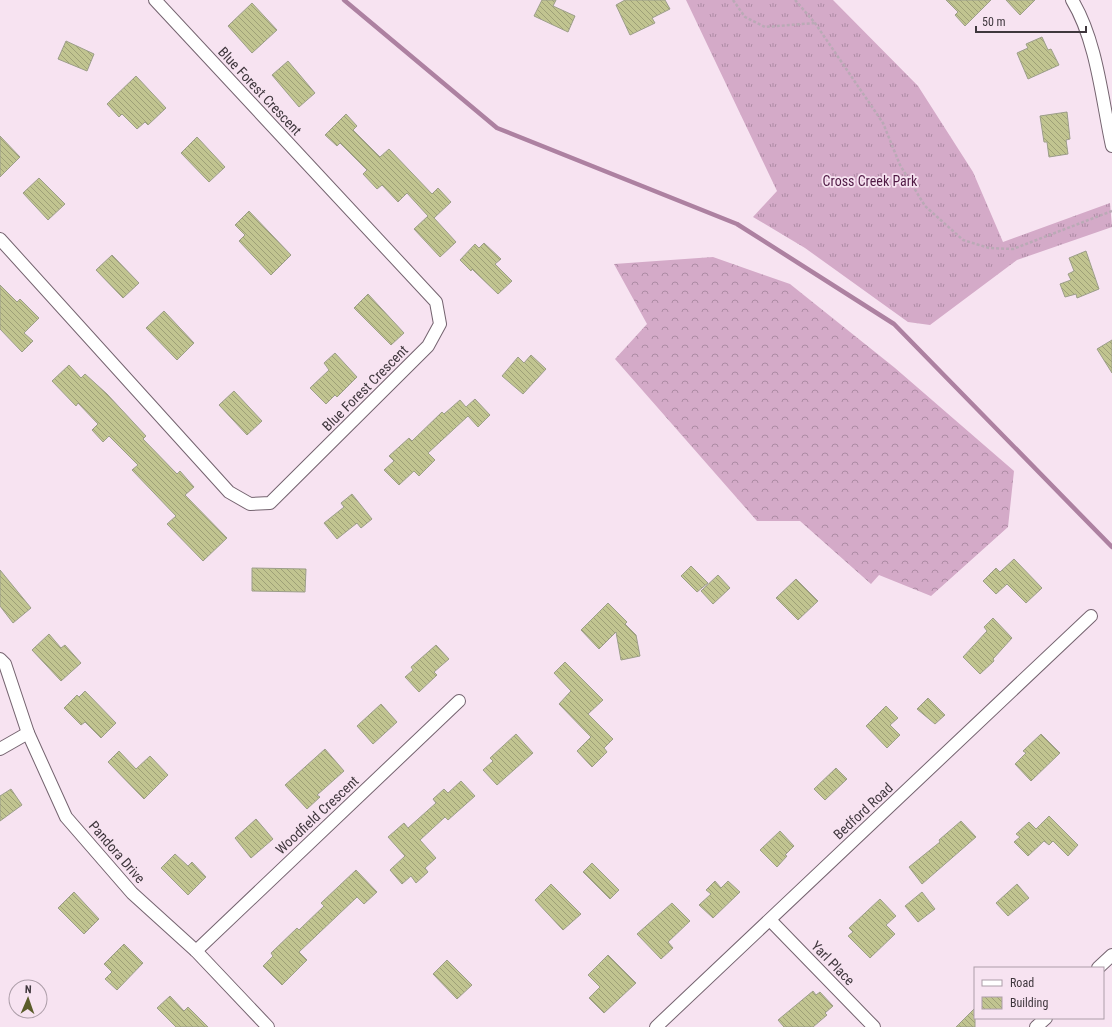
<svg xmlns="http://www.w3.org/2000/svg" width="1112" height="1027" viewBox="0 0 1112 1027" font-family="'Roboto Condensed',sans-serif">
	<defs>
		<pattern id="grass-tufts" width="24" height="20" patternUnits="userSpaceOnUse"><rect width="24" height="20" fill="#d4aac8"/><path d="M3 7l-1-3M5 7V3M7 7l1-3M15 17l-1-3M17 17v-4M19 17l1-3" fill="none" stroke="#ad8ba4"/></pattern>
		<pattern id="forest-crowns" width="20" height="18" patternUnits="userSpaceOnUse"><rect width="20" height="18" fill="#d4aac8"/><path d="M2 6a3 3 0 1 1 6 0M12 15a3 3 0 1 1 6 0" fill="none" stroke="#ad8ba4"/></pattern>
		<pattern id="building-back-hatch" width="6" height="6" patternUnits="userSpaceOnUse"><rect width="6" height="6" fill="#c1c490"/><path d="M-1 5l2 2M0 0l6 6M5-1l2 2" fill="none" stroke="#9ea077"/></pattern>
	</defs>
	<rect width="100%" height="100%" fill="#f7e3f1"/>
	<polygon fill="url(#grass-tufts)" points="686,0 833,0 918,86 973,172 1003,242 1110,203 1112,227 1017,260 930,325 908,322 805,248 753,217 777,191"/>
	<polygon fill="url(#forest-crowns)" points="713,257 790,284 895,368 1014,471 1008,527 931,596 879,575 871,584 800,521 757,521 615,359 647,324 614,264"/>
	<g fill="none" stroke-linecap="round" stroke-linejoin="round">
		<polyline stroke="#ad81a1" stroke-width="4.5" points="344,0 497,128 737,224 894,324 1112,547"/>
	</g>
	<g fill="url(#building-back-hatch)" stroke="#9c9e89">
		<polygon points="542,0 556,0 553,6 575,16 568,32 534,16"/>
		<polygon points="625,0 665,0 670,9 652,18 655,23 630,35 616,5"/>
		<polygon points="946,0 991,0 965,26 955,15 958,12"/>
		<polygon points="1006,0 1035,0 1020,15"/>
		<polygon points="252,3 277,30 252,53 228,26"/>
		<polygon points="1042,37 1048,50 1051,49 1059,65 1028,79 1017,53 1028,48 1026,44"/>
		<polygon points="66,41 94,54 87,71 58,59"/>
		<polygon points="288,61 315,93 299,107 272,75"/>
		<polygon points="136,76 166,108 148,125 145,122 137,129 122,114 119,117 107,104"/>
		<polygon points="1067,112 1070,139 1066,140 1068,154 1049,157 1047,142 1044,142 1040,116"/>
		<polygon points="346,114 357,126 353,130 380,157 389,149 432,194 438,188 451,202 434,218 456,242 440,257 414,229 428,216 407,193 398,202 382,185 377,189 363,174 367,170 340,143 337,146 325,135"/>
		<polygon points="0,136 20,157 0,177"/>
		<polygon points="197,137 225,167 209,182 181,153"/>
		<polygon points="39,178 65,204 48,220 23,193"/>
		<polygon points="249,211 291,255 271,275 239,241 245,235 235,225"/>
		<polygon points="484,243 501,259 495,264 512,281 498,294 472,269 471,271 460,260 475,244 479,248"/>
		<polygon points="1086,251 1099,289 1077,298 1076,294 1065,297 1060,284 1071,280 1068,274 1074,271 1069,258"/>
		<polygon points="112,255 139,283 123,298 96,270"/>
		<polygon points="0,285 17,302 20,299 39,318 24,333 33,341 22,352 0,329"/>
		<polygon points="368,294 404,333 391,345 354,308"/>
		<polygon points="164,311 194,343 177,360 146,328"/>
		<polygon points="1112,340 1112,373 1097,349"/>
		<polygon points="335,353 357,377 337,397 335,395 326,404 310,388 329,370 324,363"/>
		<polygon points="531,355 546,369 523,394 502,376 518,357 524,363"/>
		<polygon points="69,365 81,378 85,374 107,394 146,436 143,439 177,474 180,471 194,487 185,495 227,538 203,561 167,524 176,516 132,470 138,465 109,436 103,442 92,430 98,424 78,403 76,406 52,381"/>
		<polygon points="234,391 262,421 247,435 219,405"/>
		<polygon points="475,399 490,415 478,427 468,416 428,453 435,460 419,476 414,471 399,485 384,470 394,461 389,456 409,438 412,441 442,412 444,414 460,400 466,407"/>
		<polygon points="352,494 372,519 361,528 357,523 337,539 324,523 344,507 341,503"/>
		<polygon points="1014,559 1042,588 1026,603 1007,584 996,594 983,581 996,568 1000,572"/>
		<polygon points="691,566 708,583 697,592 681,576"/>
		<polygon points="252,568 306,569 305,592 252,591"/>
		<polygon points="0,570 31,608 13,623 0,606"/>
		<polygon points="718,575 730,588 713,604 701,591"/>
		<polygon points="796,579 818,601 798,620 776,598"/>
		<polygon points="608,603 627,622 625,624 636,635 640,656 621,660 616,632 599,649 581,630"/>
		<polygon points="993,618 1012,638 993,659 994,661 980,674 963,657 987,631 984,627"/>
		<polygon points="49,634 61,648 65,645 81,663 61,681 32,650"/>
		<polygon points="436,645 449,659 434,672 437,675 419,692 405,677 413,670 411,667"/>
		<polygon points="565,662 603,700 588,714 613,739 604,748 607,752 592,767 577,751 591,737 559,704 571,691 554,673"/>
		<polygon points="85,691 116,723 101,738 85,722 81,725 64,708 77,695 79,697"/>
		<polygon points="928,698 945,715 935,724 917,709"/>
		<polygon points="381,704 397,722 373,744 357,726"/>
		<polygon points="886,706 898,718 890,725 900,735 887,748 866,726"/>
		<polygon points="516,734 533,753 497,785 483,770 493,761 490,758"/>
		<polygon points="1041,734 1060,753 1031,781 1015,764 1026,753 1023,751"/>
		<polygon points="325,749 344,771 317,795 320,797 307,809 285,785"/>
		<polygon points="119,751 136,769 150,756 168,775 144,799 108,762"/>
		<polygon points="836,768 847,779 825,800 814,789"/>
		<polygon points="461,781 475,796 448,820 445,817 420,840 436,858 425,868 428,872 416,883 411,876 402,884 390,870 405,856 388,837 404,823 408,828 436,803 433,799 444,789 448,793"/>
		<polygon points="11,789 22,805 0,821 0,796"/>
		<polygon points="1049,816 1078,845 1068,856 1053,841 1049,845 1044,841 1028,856 1014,842 1020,837 1016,834 1029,822 1036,829"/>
		<polygon points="256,819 273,839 251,858 235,838"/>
		<polygon points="961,821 976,837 922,884 909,867 940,842 939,840"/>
		<polygon points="780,831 794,846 785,855 787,856 777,867 760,850"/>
		<polygon points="175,854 188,866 192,862 206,877 188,895 161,868"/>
		<polygon points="592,863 619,890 610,899 583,872"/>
		<polygon points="356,870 377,892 364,904 357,897 299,952 307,960 282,985 263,966 273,956 271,953 297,928 299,930 324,906 321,903"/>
		<polygon points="715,881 721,888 728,881 740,892 713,918 699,905 711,894 706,890"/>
		<polygon points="551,884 581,914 563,930 535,900"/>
		<polygon points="1017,884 1029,898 1008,916 996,903"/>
		<polygon points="74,892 99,919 84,934 58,908"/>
		<polygon points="922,892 935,909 918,922 905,906"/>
		<polygon points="880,899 896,916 886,925 895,934 870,958 848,936 853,932 849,928"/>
		<polygon points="672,903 690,921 668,942 673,948 661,959 637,934"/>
		<polygon points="124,944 143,963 117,990 105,979 112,972 104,964"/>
		<polygon points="608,955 636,983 604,1013 589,998 600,987 588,975"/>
		<polygon points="447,960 472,985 457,999 433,974"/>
		<polygon points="813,991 816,995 820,992 833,1006 825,1013 827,1015 813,1027 784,1027 778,1020"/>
		<polygon points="170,996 184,1011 188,1007 208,1027 176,1027 157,1008"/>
		<polygon points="975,1008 975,1027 956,1027"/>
	</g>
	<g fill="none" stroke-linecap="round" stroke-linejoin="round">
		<g stroke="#74636f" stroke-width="14">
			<g id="street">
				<path d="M1072,0C1097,41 1102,100 1112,146"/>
				<polyline points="0,239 229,492 250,504 270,503 428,346 440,324 436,302 155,0"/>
				<polyline points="0,659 5,664 28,733 66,817 132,893 196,951 268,1027"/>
				<polyline points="0,749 28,733"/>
				<polyline points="770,920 874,1027"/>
				<polyline points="196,951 459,701"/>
				<polyline points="1098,968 1112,955"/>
				<polyline points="656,1027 1091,616"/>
				<polyline points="1036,1027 1046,1018"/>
			</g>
		</g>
		<g stroke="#baaab6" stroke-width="2.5" stroke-dasharray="3 2" stroke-linecap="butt">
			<polyline points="733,0 745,17 765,27 815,23"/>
			<polyline points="795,0 815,23 883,123 900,165 925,206 963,240 989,248 1013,249 1112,211"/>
		</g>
		<use href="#street" stroke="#fff" stroke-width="12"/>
	</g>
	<g text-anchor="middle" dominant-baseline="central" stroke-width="3.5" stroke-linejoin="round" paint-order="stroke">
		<g font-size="14" fill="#3f373d" stroke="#f7e3f1">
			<text transform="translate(260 91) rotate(47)">Blue Forest Crescent</text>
			<text transform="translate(365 388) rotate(-45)">Blue Forest Crescent</text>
			<text transform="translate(863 811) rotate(-43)">Bedford Road</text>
			<text transform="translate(317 815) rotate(-43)">Woodfield Crescent</text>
			<text transform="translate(117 852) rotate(49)">Pandora Drive</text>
			<text transform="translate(833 963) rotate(46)">Yarl Place</text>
		</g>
		<g font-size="14" fill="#4f1944" stroke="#f7e3f1">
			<text x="870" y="181">Cross Creek Park</text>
		</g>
	</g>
	<rect x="974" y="967" width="130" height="52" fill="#f7e3f1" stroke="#ad9ea9"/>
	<rect x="982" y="980" width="20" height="6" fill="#ffffff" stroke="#ad9ea9"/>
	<text x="1010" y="987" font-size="12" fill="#3f373d">Road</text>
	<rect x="982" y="997" width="20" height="12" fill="url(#building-back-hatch)" stroke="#ad9ea9"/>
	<text x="1010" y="1007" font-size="12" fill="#3f373d">Building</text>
	<g transform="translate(28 999) rotate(2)"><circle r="19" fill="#f7e3f1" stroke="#ad9ea9"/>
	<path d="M0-3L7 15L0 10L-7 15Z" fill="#5a5c2a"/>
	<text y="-6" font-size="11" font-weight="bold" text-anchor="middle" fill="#3f373d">N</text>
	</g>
	<path d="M976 26v6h110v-6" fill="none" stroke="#3f373d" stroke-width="2"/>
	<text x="982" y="26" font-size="12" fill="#3f373d" stroke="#f7e3f1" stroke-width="3" paint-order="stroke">50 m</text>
</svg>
